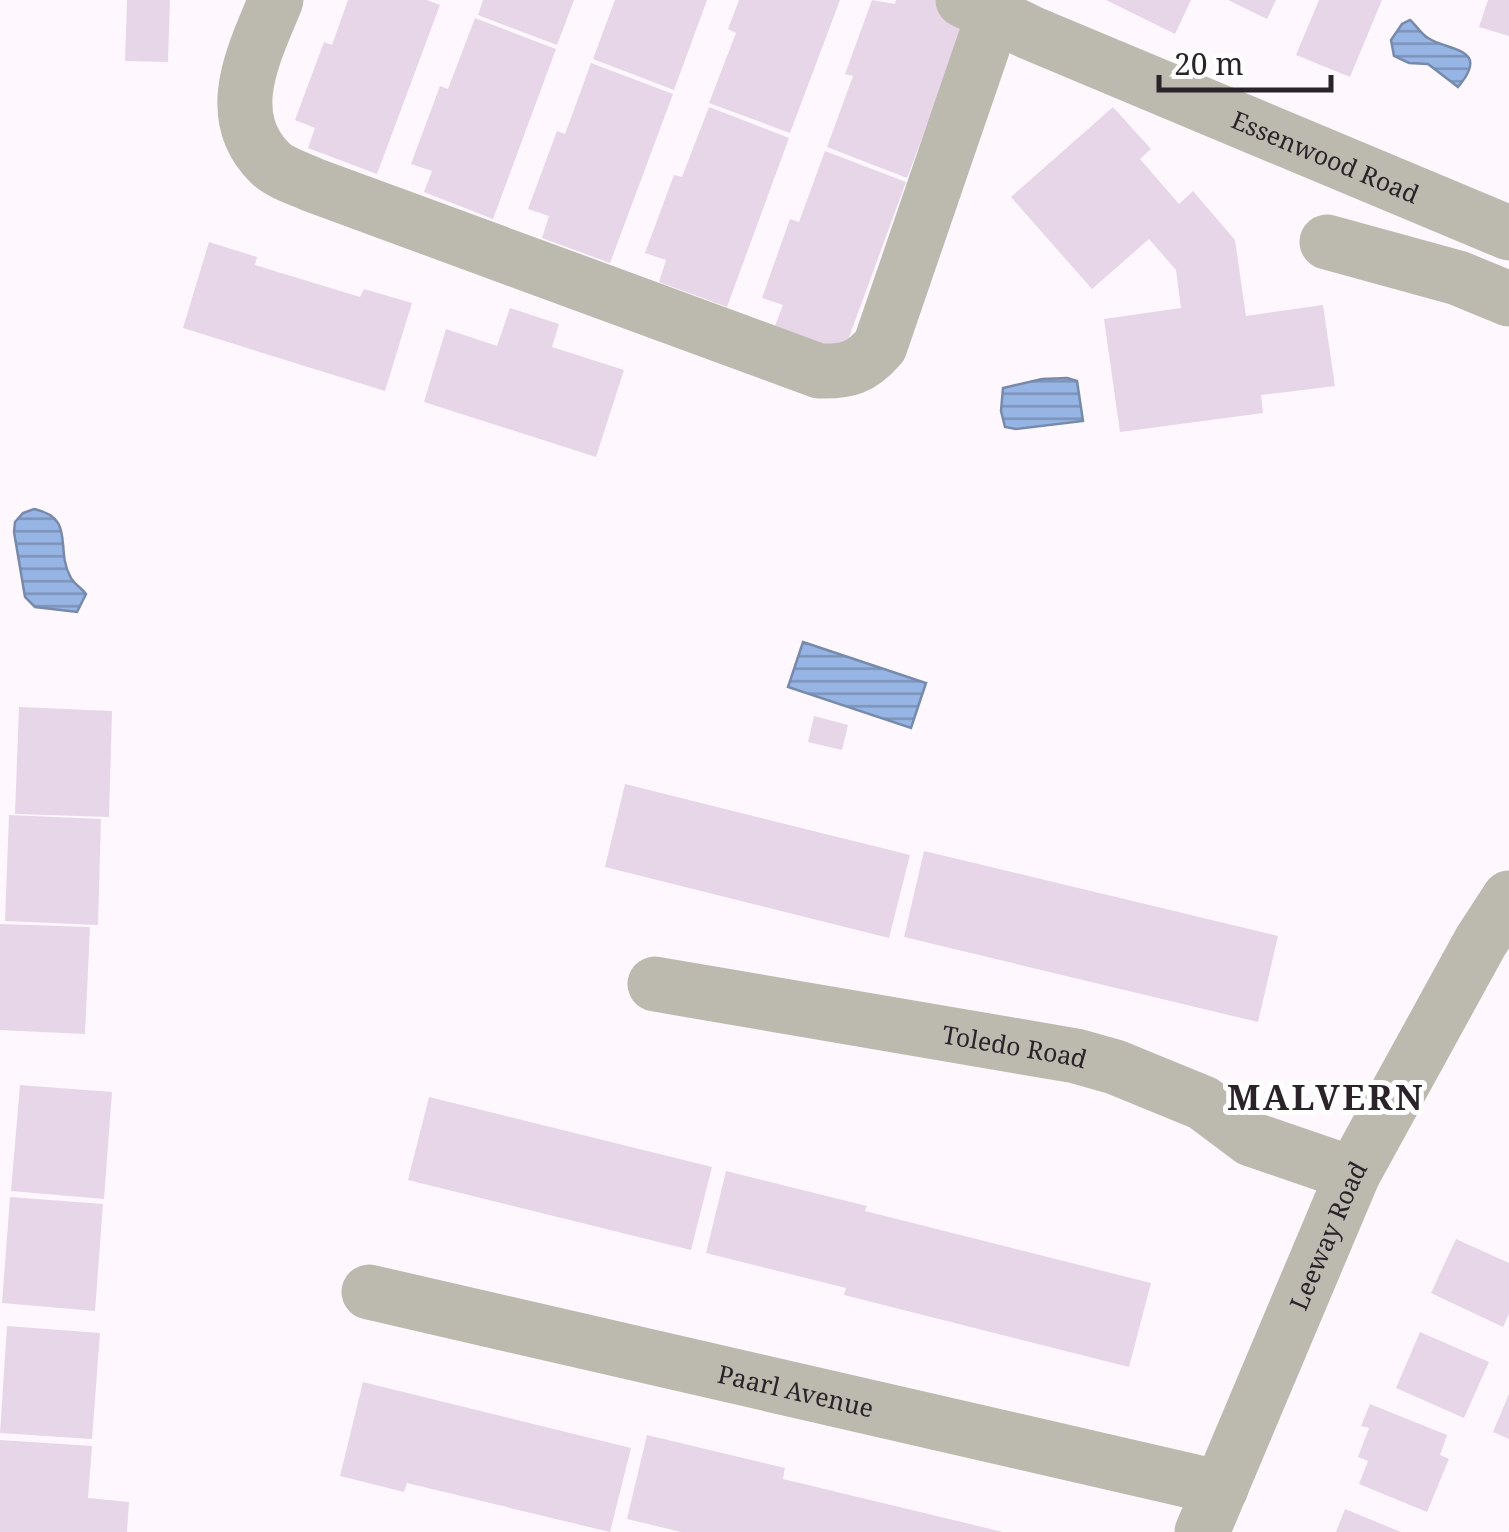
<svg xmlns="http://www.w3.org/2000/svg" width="1509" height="1532" viewBox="0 0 1509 1532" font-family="'Noto Serif',serif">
	<defs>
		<pattern id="water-rules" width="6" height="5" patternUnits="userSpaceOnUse" patternTransform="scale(2.5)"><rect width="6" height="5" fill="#97b5e4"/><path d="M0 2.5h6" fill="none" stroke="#7b93b9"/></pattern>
	</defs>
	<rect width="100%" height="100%" fill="#fef7fe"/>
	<g fill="url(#water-rules)" stroke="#768aac" stroke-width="2.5">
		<path d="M1410,20C1416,25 1421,34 1428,38C1447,51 1492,47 1458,87L1428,64L1409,63L1394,56L1391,40L1402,24Z"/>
		<polygon points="1067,378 1077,381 1083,421 1016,429 1005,427 1001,411 1003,388 1042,379"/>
		<path d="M34,509C76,518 55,548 70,576C74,585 81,587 86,594L77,612L35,607L25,597L14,532L15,522L23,513Z"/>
		<polygon points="803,642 926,683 911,728 788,687"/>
	</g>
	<g fill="#e7d6e7">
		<polygon points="127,0 170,0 168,62 125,61"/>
		<polygon points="348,0 427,0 440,5 377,174 308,148 315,128 295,120 324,42 332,45"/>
		<polygon points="483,0 574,0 557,45 478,15"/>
		<polygon points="615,0 707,0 674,90 593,59"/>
		<polygon points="739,0 840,0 790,133 709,103 736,33 728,29"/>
		<polygon points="872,0 895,4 896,0 944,0 970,10 907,178 827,147 853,76 845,74"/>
		<polygon points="1106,0 1191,0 1175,34"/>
		<polygon points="1228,0 1276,0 1267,19"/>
		<polygon points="1319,0 1382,0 1350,77 1296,55"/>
		<polygon points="1488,0 1509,0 1509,36 1479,27"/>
		<polygon points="475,18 556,49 493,219 424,192 432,171 411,164 440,86 448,89"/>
		<polygon points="591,63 673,94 610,263 542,238 549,216 528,209 557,131 565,134"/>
		<polygon points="709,107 789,138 727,307 659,282 666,260 645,253 674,175 682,177"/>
		<polygon points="1113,107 1151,149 1140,159 1179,204 1193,191 1235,240 1246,316 1323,305 1335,386 1261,395 1263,413 1120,432 1104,319 1181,308 1176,270 1149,239 1092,289 1011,197"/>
		<polygon points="825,151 906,182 844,351 775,326 783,305 762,298 790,219 799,222"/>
		<polygon points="209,242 257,257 255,265 360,297 364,289 412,303 385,391 183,328"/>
		<polygon points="510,308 559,324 552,347 624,370 596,457 424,402 446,329 497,346"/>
		<polygon points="19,707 112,711 109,817 15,814"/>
		<polygon points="814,716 848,725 842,750 808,742"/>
		<polygon points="625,784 910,855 889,938 605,867"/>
		<polygon points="9,815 101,819 98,925 5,921"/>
		<polygon points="924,851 1278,936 1258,1022 904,937"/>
		<polygon points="0,924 90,927 85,1034 0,1030"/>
		<polygon points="20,1085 112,1092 104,1199 11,1191"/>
		<polygon points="429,1097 712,1167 691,1250 408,1180"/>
		<polygon points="726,1171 867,1206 865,1211 1151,1283 1129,1367 844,1295 846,1288 706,1253"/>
		<polygon points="10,1197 103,1204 95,1311 2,1303"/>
		<polygon points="1456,1239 1509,1263 1509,1314 1503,1327 1431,1293"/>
		<polygon points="7,1326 100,1333 92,1439 0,1433"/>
		<polygon points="1420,1332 1489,1362 1464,1418 1396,1388"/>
		<polygon points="363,1382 631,1448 610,1532 407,1483 404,1492 340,1476"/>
		<polygon points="1509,1394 1509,1439 1493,1432"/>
		<polygon points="1370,1404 1447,1435 1440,1455 1449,1459 1427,1512 1359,1484 1368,1461 1358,1457 1369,1428 1361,1426"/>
		<polygon points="647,1435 785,1468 783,1479 1003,1532 681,1532 627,1519"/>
		<polygon points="0,1440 92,1446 88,1498 129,1502 127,1532 0,1532"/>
		<polygon points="1345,1509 1401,1532 1336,1532"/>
	</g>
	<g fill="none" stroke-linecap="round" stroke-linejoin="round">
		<g stroke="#bcb9af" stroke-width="55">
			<path d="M276,0C255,52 221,114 270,163C280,173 300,179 313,185L819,371C847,372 861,368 880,346L994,14"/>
			<path id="s1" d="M963,0L1031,33L1509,233"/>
			<polyline points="1327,242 1458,278 1509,299"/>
			<path id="s2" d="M655,984L1076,1056L1115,1067L1203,1103L1251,1139L1353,1174"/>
			<path id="s3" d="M369,1292L1221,1488"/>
			<path id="s4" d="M1202,1532L1353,1174L1481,941L1509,898"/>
		</g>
	</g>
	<g text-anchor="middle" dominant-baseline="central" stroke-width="10" stroke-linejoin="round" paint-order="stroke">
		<g font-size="25" fill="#2a242a" stroke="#fff">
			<text stroke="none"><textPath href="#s1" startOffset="395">Essenwood Road</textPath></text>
			<text stroke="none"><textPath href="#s2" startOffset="365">Toledo Road</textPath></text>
			<text stroke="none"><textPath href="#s4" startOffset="322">Leeway Road</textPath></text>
			<text stroke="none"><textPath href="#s3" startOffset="438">Paarl Avenue</textPath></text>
		</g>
		<g font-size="35" font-weight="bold" letter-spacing="2.5" fill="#2a242a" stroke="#fff">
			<text x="1326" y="1096">MALVERN</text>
		</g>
	</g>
	<path d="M1159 75v15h172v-15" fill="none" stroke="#2a242a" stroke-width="5"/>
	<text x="1174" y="75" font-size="30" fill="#2a242a" stroke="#ffffff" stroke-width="8" paint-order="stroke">20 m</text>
</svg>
